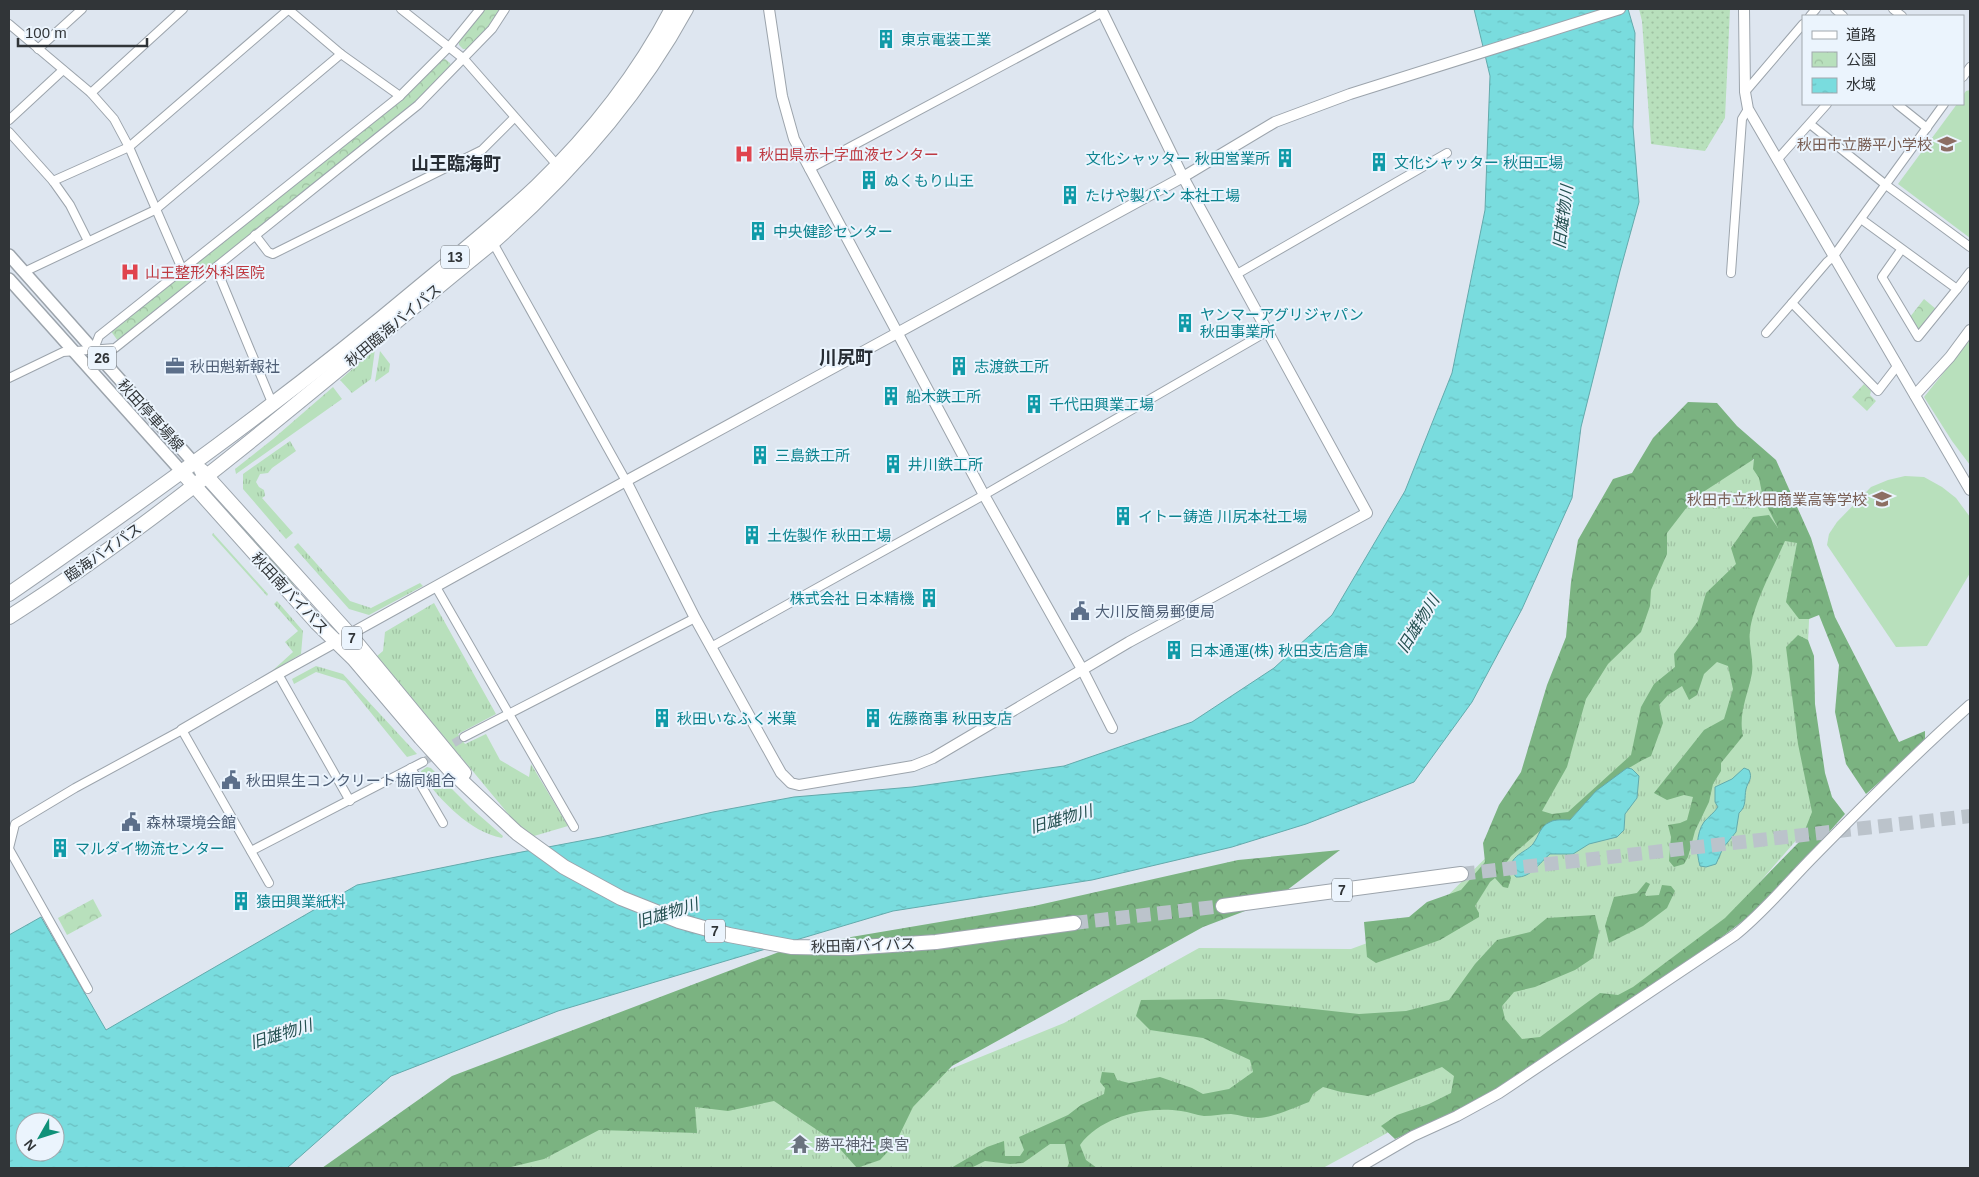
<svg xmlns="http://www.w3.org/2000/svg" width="1979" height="1177" viewBox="0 0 1979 1177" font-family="Helvetica,'Noto Sans JP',sans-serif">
	<defs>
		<pattern id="grass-tufts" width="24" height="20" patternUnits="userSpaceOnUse" patternTransform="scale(1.25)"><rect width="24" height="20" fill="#b8e0bc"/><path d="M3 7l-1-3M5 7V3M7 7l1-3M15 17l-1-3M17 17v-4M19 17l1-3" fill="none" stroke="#9fc1a2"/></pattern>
		<pattern id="forest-crowns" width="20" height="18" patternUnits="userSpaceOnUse" patternTransform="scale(1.25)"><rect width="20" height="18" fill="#7bb381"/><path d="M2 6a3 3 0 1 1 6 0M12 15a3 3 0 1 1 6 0" fill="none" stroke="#65926b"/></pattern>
		<pattern id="park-crowns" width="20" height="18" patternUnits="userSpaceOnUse" patternTransform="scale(1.25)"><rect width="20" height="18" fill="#b8e0bc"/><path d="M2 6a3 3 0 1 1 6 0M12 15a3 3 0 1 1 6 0" fill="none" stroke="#9fc1a2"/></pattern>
		<pattern id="garden-dots" width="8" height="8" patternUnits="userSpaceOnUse" patternTransform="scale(1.25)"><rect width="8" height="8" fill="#b8e0bc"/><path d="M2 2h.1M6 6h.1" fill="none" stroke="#9fc1a2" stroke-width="1.8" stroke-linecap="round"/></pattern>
		<pattern id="water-ripples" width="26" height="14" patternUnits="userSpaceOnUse" patternTransform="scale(1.25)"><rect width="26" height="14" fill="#79dcde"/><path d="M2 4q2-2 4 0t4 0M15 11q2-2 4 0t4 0" fill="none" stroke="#69bdbf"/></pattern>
	</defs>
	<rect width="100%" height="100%" fill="#dee6f0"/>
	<g fill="url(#grass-tufts)">
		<polygon points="375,349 371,379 352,393 340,380"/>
		<polygon points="380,351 390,364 389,372 375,382"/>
		<polygon points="333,387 342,399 236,474 235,469 273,439"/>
		<polygon points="290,441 296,451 272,468 268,473 260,474 256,482 259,487 264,490 265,496 262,498 293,533 286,539 243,489 243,474"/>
		<polygon points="1762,460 1812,554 1805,709 1824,808 1747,897 1732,920 1681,959 1466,1090 1323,1168 436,1168 618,1101 877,1099 1064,1023 1199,948 1351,949 1419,924 1523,821 1667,506 1714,461"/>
		<polygon points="224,504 277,560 294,585 293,587 224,507"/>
		<polygon points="213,533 268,594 267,596 212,535"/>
		<polygon points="298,543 350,601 371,608 420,583 423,586 369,615 349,609 294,547"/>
		<polygon points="277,601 303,631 301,654 271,672 293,652 285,642 298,631 274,604"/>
		<polygon points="434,603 496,714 458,734 465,744 486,734 500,760 529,777 531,764 568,826 534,836 515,822 377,656 383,651 385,632"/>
		<polygon points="316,666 343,674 417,754 407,757 402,751 345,681 316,672 294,684 292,679"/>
		<path d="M427,767L431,768L471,808L503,836L502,838C470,832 440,800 421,774V771Z"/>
	</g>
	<g fill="url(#forest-crowns)" fill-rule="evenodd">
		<path d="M1688,402L1717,403L1737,426L1776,460L1811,538L1835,617L1899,742L1925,731V741L1866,794L1846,764L1835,712L1839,665L1819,615L1809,619H1799L1786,602L1797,543L1785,541C1774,566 1753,605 1750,631C1748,644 1754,659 1752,673C1748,695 1738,713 1743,736L1721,763V771L1713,784L1709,802L1695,831L1688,857L1684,864L1674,867L1669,861L1671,837L1668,825L1680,823L1687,820L1693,797L1684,795L1667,800L1654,793L1704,730L1724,719L1733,689L1728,666L1717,662L1704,674L1697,695L1689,700L1682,686L1668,695L1659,705L1663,723L1651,756C1619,771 1593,793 1570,820L1550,822L1511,856L1506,863L1511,878L1508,888L1503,887L1495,878L1490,882L1475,906L1479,913V917L1440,940L1376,963L1367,957L1364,922L1409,917L1427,902L1461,890L1485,862L1483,843L1499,805L1521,772L1547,685L1566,637L1571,582L1578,540L1613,479L1632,473L1653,438ZM1754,459L1753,469L1759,478L1763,498L1778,528L1769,515L1753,517L1731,548L1736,564L1706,593L1698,621L1674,654L1675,667L1654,684L1641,707L1631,755L1568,812L1552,814L1542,811L1567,767L1586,699L1608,664L1641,632L1650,606L1651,590L1667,554V533L1694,498Z"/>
		<path d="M1798,635L1808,640L1814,656L1815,704L1825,773L1832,797L1845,814L1806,858L1748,917L1697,956L1596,1022L1576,1037L1501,1087L1453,1113L1395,1139L1381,1126L1397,1115L1429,1104L1451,1093L1454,1076L1442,1067L1368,1096L1341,1092L1323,1087L1313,1094L1309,1102C1293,1108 1275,1117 1258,1118C1248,1118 1240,1115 1231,1114C1222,1114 1213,1116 1204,1116C1196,1115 1189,1112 1181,1111C1147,1106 1101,1116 1080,1145L1086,1160L1097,1168H1067L1069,1163L1065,1144H1050L1023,1163L1010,1164L985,1161L971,1168H951L987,1147L1004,1141L1005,1156H1020L1024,1150L1019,1137L1068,1115L1081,1105L1104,1094L1105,1088L1100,1082L1102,1072L1114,1073L1117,1080L1129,1083L1160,1077L1192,1088L1203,1094L1229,1089L1253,1072L1250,1060L1203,1038L1150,1030L1136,1016L1141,1000L1222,999L1359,1014L1406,1011L1449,1000L1475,964L1497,940L1530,932L1547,918L1595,915L1599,931L1593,958L1575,970L1535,987L1514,992L1502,1006L1505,1019L1522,1039L1540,1037L1600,993L1618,995L1633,987L1725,918L1801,840L1812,812L1798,744L1786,647Z"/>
		<polygon points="1340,850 1274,900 1203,927 952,1066 913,1107 895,1144 880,1160 857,1168 832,1140 774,1101 728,1111 695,1107 697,1133 599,1130 544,1159 507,1168 322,1168 452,1076 792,947 1034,906 1238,860"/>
		<polygon points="1646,882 1650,884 1645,894 1646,896 1659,895 1662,885 1671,886 1675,891 1667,908 1643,926 1609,943 1605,926 1614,897 1637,893"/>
	</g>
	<g fill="url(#park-crowns)">
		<polygon points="482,9 503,9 491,27 468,49 463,49 459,45 459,40"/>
		<polygon points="445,59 450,63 451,66 416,103 118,341 110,330 402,100 438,61"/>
		<polygon points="1924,299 1936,309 1918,331 1910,317"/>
		<polygon points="1864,384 1871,391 1870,395 1876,401 1867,411 1852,397"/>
		<polygon points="93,899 102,916 67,935 58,918"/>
	</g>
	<polygon fill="url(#garden-dots)" points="1639,9 1730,9 1725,118 1705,151 1651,144 1642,21"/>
	<g fill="#b8e0bc">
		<polygon points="1970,90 1970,238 1898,184 1957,104 1963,104 1963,95 1966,91"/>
		<polygon points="1970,340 1970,465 1952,441 1924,397"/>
		<polygon points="1905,476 1924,477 1942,487 1956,498 1970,517 1970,573 1927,646 1896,647 1827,545 1829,534 1837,522 1871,487 1888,480"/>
	</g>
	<g fill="url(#water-ripples)" stroke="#63aaac" fill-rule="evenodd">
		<path d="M1474,9H1628L1635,33L1633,127L1639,202L1620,271L1581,427L1572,498L1522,609L1472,702L1414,782L1306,824L1232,847L1092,880L893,911L558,1011L391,1076L287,1168H9V935L41,917L106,1030L357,885L490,858L601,837L713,812L794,797L912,787L1064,766L1192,722L1274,668L1332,615L1405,491L1452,373L1485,210L1490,76ZM25,1122H55V1152H25Z"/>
		<path d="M1627,768L1632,769L1639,776L1637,798L1625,814L1624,830L1617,837L1589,844L1573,854H1550C1539,863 1531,878 1516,877C1501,858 1526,853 1533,844C1539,836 1540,826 1550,822C1555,819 1564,820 1570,820L1596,791Z"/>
		<path d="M1744,768L1749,770C1753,779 1748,781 1746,789C1744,798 1747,806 1739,813L1736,832L1723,848L1716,864L1706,867L1700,866C1696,853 1696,833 1704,822C1708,817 1714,813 1718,807L1715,802V787L1732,779Z"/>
	</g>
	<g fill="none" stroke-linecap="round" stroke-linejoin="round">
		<polyline stroke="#bbc3cb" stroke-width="8" stroke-dasharray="8 4" stroke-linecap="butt" points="423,762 464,737"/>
		<g stroke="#bbc3cb" stroke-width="14" stroke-dasharray="14 7" stroke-linecap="butt">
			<polyline points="1461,874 1970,816"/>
			<polyline points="1074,923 1223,906"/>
		</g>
		<g stroke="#9ca4ac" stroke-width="10">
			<g id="street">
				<polyline points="288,9 341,54 400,96"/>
				<polyline points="401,9 464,59 557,165"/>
				<polyline points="1835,9 1843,16"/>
				<polyline points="1893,9 1902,16"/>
				<polyline points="1810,16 1816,9"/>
				<polyline points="9,24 91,93 114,119 129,147 182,269"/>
				<polyline points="38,49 82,9"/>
				<polyline points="1963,77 1970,67"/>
				<polyline points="1745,92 1803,24"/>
				<polyline points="91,93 183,9"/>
				<polyline points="1897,104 1927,128"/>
				<polyline points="9,120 63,70"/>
				<polyline points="1810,124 1886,185 1970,247"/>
				<polyline points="9,132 53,181 70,205 88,241"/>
				<polyline points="1777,160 1827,104"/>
				<polyline points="809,169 1103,12"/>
				<polyline points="53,181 129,147 289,9"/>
				<polyline points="1861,219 1957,289 1918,337 1882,277 1901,250"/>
				<polyline points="255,235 268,252 273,254 482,150 514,118"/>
				<polyline points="492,241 626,481"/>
				<polyline points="24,272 155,210 341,54"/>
				<polyline points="1731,273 1742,119 1748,109"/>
				<polyline points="1237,274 1447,153"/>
				<polyline points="219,275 273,405"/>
				<polyline points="1957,289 1970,272"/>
				<polyline points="1766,333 1792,303"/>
				<polyline points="94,349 99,336 400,96 449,47 480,9"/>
				<polyline points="1898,365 1878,391 1792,303 1827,262 1833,257 1944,104"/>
				<polyline points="9,378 63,352 115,348 418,105 492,29 505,9"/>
				<polyline points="436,587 574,827"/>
				<polyline points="711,647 984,495 1268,331"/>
				<polyline points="278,674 350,801"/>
				<polyline points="464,737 695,618"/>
				<polyline points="411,768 443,823"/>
				<polyline points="9,848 15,824 75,788 182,730 269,883"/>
				<polyline points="9,849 88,989"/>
				<polyline points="251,851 423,762"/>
			</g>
		</g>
		<g stroke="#9ca4ac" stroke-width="12">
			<g id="secondary">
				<polyline points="769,9 782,96 794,139 984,495 1082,669 1112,728"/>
				<polyline points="1744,9 1745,92 1748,109 1970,490"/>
				<polyline points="1915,395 1950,357 1970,330"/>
				<polyline points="626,481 695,618 781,773 791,783 799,785 913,766 933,758 1129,642 1367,513 1183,177 1101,9"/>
				<polyline points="182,730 278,674 626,481 1183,177 1275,122 1350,94 1620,9"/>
				<path d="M1358,1168L1413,1136L1457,1116L1499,1093L1735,935C1765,911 1789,881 1816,854C1866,803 1917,752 1970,705"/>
			</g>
		</g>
		<g stroke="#9ca4ac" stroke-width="14">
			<g id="primary">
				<polyline points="9,255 194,463"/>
				<polyline points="9,279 182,472"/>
			</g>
		</g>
		<g stroke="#9ca4ac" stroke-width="16">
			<g id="highway">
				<polyline points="201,470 350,635 464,773"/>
				<polyline points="182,472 317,623 354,659 421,738 450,770 517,833 564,867 621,898 679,921 729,935 792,947 848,948 936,942 1074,923"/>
				<path d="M9,594C149,497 287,398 418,288C458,255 499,222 537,186C590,135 638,74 672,9"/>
				<path d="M9,617C182,507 334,371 493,242C570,174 637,99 686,9"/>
				<polyline points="1223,906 1461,874"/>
			</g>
		</g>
		<use href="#street" stroke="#fff" stroke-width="8"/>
		<use href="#secondary" stroke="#fff" stroke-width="10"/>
		<use href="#primary" stroke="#fff" stroke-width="11"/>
		<use href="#highway" stroke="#fff" stroke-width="14"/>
	</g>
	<defs>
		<g id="building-bare" transform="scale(1.5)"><path d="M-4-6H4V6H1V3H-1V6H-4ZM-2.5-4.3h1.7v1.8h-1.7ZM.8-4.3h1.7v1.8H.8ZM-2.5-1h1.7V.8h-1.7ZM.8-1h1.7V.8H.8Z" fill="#0f9aa8" stroke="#ebf4fd" stroke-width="2.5" paint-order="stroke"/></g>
		<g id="school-bare" transform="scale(1.5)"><path d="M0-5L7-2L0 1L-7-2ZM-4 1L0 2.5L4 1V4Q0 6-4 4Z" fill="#8d6e63" stroke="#ebf4fd" stroke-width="2.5" paint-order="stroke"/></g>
		<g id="hospital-bare" transform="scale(1.5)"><path d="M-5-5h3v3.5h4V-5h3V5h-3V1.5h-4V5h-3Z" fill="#e0444e" stroke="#ebf4fd" stroke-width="2.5" paint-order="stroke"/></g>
		<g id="office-bare" transform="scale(1.5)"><path d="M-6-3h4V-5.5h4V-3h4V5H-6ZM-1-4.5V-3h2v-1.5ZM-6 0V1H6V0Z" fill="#5c6f8a" stroke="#ebf4fd" stroke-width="2.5" paint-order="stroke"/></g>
		<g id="civic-bare" transform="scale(1.5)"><path d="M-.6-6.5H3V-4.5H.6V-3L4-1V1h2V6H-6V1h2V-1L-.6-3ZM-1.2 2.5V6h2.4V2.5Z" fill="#5c6f8a" stroke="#ebf4fd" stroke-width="2.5" paint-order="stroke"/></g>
		<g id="temple-bare" transform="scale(1.5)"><path d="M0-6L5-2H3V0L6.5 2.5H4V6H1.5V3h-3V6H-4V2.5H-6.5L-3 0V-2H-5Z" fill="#6b7280" stroke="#ebf4fd" stroke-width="2.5" paint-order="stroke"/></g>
	</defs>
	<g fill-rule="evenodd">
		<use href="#building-bare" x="886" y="39"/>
		<use href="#school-bare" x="1947" y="144"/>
		<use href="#hospital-bare" x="744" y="154"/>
		<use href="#building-bare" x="1285" y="158"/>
		<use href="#building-bare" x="1379" y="162"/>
		<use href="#building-bare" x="869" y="180"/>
		<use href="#building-bare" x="1070" y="195"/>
		<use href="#building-bare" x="758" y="231"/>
		<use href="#hospital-bare" x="130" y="272"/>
		<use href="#building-bare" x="1185" y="323"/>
		<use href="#office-bare" x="175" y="366"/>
		<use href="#building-bare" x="959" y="366"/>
		<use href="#building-bare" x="891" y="396"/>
		<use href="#building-bare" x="1034" y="404"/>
		<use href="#building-bare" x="760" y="455"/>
		<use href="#building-bare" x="893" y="464"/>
		<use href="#school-bare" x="1882" y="499"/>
		<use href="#building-bare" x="1123" y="516"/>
		<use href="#building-bare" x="752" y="535"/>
		<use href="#building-bare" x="929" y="598"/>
		<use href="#civic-bare" x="1080" y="611"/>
		<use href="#building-bare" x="1174" y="650"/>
		<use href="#building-bare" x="662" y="718"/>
		<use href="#building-bare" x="873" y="718"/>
		<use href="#civic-bare" x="231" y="780"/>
		<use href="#civic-bare" x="131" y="822"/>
		<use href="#building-bare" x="60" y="848"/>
		<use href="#building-bare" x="241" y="901"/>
		<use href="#temple-bare" x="800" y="1144"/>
	</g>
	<g text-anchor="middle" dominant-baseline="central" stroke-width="4" stroke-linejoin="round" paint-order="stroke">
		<g fill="#ebf4fd" stroke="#696e73" stroke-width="1">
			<rect x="441" y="245.5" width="28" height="23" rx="4"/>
			<rect x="88" y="346.5" width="28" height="23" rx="4"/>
			<rect x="342" y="626.5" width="20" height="23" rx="4"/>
			<rect x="1332" y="878.5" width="20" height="23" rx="4"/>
			<rect x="705" y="919.5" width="20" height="23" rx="4"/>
		</g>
		<g font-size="14" font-weight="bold" fill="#313538">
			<text x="455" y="257">13</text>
			<text x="102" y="358">26</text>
			<text x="352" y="638">7</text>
			<text x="1342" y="890">7</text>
			<text x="715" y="931">7</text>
		</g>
		<g font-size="15" fill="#0d838f" stroke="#ebf4fd" text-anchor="start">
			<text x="901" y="39">東京電装工業</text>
			<text x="1270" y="158" text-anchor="end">文化シャッター 秋田営業所</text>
			<text x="1394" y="162">文化シャッター 秋田工場</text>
			<text x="884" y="180">ぬくもり山王</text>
			<text x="1085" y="195">たけや製パン 本社工場</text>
			<text x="773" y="231">中央健診センター</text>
			<text x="1200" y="314">ヤンマーアグリジャパン<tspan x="1200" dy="17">秋田事業所</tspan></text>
			<text x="974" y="366">志渡鉄工所</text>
			<text x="906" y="396">船木鉄工所</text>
			<text x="1049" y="404">千代田興業工場</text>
			<text x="775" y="455">三島鉄工所</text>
			<text x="908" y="464">井川鉄工所</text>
			<text x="1138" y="516">イトー鋳造 川尻本社工場</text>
			<text x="767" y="535">土佐製作 秋田工場</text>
			<text x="914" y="598" text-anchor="end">株式会社 日本精機</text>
			<text x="1189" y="650">日本通運(株) 秋田支店倉庫</text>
			<text x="677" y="718">秋田いなふく米菓</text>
			<text x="888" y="718">佐藤商事 秋田支店</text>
			<text x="75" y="848">マルダイ物流センター</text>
			<text x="256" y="901">猿田興業紙料</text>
		</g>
		<g font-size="15" fill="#785e54" stroke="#ebf4fd" text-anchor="end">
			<text x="1932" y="144">秋田市立勝平小学校</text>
			<text x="1867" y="499">秋田市立秋田商業高等学校</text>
		</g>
		<g font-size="15" fill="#be3a42" stroke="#ebf4fd" text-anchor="start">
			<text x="759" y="154">秋田県赤十字血液センター</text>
			<text x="145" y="272">山王整形外科医院</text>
		</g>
		<g font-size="15" fill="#313538" stroke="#ebf4fd">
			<text transform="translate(393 325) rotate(-40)">秋田臨海バイパス</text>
			<text transform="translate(151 415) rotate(48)">秋田停車場線</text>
			<text transform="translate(103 552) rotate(-35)">臨海バイパス</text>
			<text transform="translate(290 593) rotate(47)">秋田南バイパス</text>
			<text transform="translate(863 945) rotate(-2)">秋田南バイパス</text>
		</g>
		<g font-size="15" fill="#4e5e75" stroke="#ebf4fd" text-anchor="start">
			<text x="190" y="366">秋田魁新報社</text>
			<text x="1095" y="611">大川反簡易郵便局</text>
			<text x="246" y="780">秋田県生コンクリート協同組合</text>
			<text x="146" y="822">森林環境会館</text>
		</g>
		<g font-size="15" fill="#5b616d" stroke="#ebf4fd" text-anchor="start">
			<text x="815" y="1144">勝平神社 奥宮</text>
		</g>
		<g font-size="16" font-style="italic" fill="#255152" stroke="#ebf4fd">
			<text transform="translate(1563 217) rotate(-83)">旧雄物川</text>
			<text transform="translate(1418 624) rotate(-58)">旧雄物川</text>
			<text transform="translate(1061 819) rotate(-16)">旧雄物川</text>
			<text transform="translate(667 913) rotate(-17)">旧雄物川</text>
			<text transform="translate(281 1034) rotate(-17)">旧雄物川</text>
		</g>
		<g font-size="18" font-weight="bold" fill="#282e35" stroke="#ebf4fd">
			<text x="456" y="164">山王臨海町</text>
			<text x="846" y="358">川尻町</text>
		</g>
	</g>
	<rect width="1979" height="1177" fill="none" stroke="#313538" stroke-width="20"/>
	<rect x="1802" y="15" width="162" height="90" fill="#ebf4fd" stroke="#a1a8ae"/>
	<rect x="1812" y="31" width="25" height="8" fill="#ffffff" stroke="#a1a8ae"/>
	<text x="1846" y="40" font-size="15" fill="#313538">道路</text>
	<rect x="1812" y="52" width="25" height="15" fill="url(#park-crowns)" stroke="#a1a8ae"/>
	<text x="1846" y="65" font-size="15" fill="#313538">公園</text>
	<rect x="1812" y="78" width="25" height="15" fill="url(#water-ripples)" stroke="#a1a8ae"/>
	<text x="1846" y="90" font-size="15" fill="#313538">水域</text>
	<g transform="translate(40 1137) rotate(231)"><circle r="24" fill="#ebf4fd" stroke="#a1a8ae"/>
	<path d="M0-4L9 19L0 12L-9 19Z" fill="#0f9179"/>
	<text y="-8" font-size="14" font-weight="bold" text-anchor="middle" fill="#313538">N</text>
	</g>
	<path d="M18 38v8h129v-8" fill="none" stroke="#313538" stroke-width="2.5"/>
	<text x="25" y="38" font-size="15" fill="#313538" stroke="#ebf4fd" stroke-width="4" paint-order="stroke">100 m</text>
</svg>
